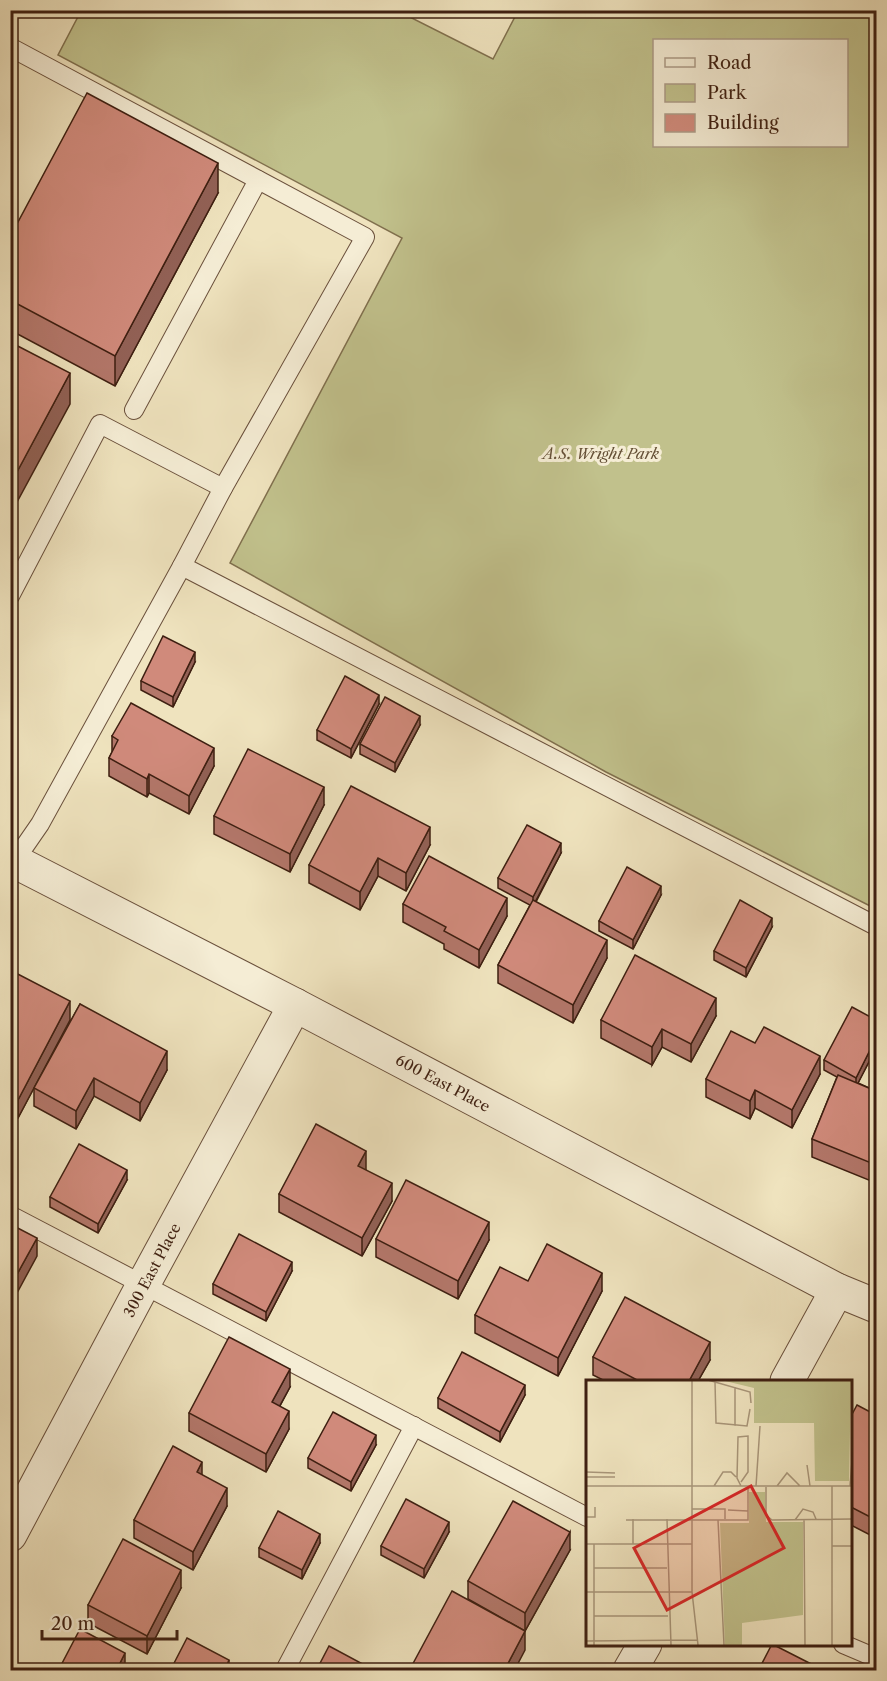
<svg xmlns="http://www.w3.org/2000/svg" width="887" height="1681" viewBox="0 0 887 1681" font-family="'Libre Caslon Text',serif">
	<rect width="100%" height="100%" fill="#efe3be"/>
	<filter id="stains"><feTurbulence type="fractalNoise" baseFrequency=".00333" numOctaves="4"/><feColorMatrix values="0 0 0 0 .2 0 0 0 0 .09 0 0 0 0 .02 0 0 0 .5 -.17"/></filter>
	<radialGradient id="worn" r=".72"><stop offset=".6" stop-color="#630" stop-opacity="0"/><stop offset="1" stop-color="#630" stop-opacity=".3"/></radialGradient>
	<path fill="#c1c18c" stroke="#80704e" stroke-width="1.5" fill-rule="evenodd" d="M81,11H398L493,59L518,11H876V909L606,772L230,563L402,238L58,55ZM654,40H846V146H654Z"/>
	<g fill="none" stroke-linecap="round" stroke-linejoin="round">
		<g stroke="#6a503c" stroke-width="20">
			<g id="service">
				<polyline points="10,47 365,237 223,488 182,566 40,824 11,866"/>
				<polyline points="134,410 258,180"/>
				<polyline points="182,566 876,926"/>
				<polyline points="10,596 100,424 223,488"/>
				<polyline points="10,1215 587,1517"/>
				<polyline points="843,1644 876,1658"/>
				<polyline points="285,1670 414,1426"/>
			</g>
		</g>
		<g stroke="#6a503c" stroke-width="35">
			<g id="minor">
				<polyline points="10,859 295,1005 837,1290 876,1306"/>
				<polyline points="787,1381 837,1290"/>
				<polyline points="10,1535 143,1285 295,1005"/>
				<polyline points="630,1670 645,1644"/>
			</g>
		</g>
		<use href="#service" stroke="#f5edd5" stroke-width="18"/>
		<use href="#minor" stroke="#f5edd5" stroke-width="33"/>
	</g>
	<g fill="#b3776a" stroke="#3e1f11" stroke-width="1.5">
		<polygon points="218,193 115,386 10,330 10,237"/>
		<polygon points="195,662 173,707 141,690 141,681"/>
		<polygon points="379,704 351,758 317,740 317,730"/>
		<polygon points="420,725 395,772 360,754 360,744"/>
		<polygon points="112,736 214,766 189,814 149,793 147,797 109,776 109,758 112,752"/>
		<polygon points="324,805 290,872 214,834 214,816"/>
		<polygon points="430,845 406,891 378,876 360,910 309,883 309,865"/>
		<polygon points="561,853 536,902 607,958 573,1023 498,983 498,965 530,905 498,888 498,878"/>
		<polygon points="661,895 633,949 599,931 599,921"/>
		<polygon points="403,904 507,916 479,968 444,949 444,944 403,922"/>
		<polygon points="772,927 746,977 714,960 714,951"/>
		<polygon points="10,970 70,1020 18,1118 10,1114"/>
		<polygon points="80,1004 167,1070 140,1121 94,1096 76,1129 34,1106 34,1088"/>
		<polygon points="716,1016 691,1062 662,1047 652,1065 601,1038 601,1020"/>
		<polygon points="876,1020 876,1048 858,1083 876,1091 876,1183 812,1157 812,1139 837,1077 824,1070 824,1060"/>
		<polygon points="755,1043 820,1074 792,1128 755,1108 750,1119 706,1097 706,1079"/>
		<polygon points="365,1169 392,1201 362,1256 279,1212 279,1194"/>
		<polygon points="127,1180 98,1233 50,1207 50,1197"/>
		<polygon points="376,1239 489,1240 458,1299 376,1257"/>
		<polygon points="292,1271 266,1321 213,1294 213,1284"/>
		<polygon points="528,1281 602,1291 558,1376 475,1333 475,1315"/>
		<polygon points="593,1357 710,1360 698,1381 605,1381 593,1375"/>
		<polygon points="290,1387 280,1406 289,1429 266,1472 189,1431 189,1413"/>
		<polygon points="525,1395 500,1442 438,1408 438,1398"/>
		<polygon points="876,1415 876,1538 849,1524 849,1420"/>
		<polygon points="376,1445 351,1491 308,1468 308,1458"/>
		<polygon points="202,1475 227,1506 193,1570 134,1538 134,1520"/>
		<polygon points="449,1532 424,1578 381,1555 381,1546"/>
		<polygon points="320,1543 302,1579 259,1557 259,1548"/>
		<polygon points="570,1550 525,1631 468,1599 468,1581"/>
		<polygon points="181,1588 147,1654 88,1623 88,1605"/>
	</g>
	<g fill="#926156" stroke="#3e1f11" stroke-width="1.5">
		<polygon points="218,163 218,193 115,386 115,356"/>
		<polygon points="70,373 70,404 10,515 10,485"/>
		<polygon points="195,652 195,662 173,707 173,697"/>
		<polygon points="379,695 379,704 351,758 351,749"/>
		<polygon points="420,716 420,725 395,772 395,763"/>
		<polygon points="214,748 214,766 189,814 189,796"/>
		<polygon points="149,774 149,793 147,797 147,779"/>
		<polygon points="324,787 324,805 290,872 290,854"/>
		<polygon points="430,827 430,845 406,891 406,873"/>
		<polygon points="561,843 561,853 533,906 533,897"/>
		<polygon points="378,858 378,876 360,910 360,892"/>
		<polygon points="661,886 661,895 633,949 633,940"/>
		<polygon points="507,898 507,916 479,968 479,950"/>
		<polygon points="772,918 772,927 746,977 746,968"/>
		<polygon points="607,940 607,958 573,1023 573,1005"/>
		<polygon points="716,998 716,1016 691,1062 691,1044"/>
		<polygon points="70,1001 70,1020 18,1118 18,1100"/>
		<polygon points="662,1029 662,1047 652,1065 652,1047"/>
		<polygon points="876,1038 876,1048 856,1087 856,1078"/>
		<polygon points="167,1051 167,1070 140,1121 140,1103"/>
		<polygon points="820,1056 820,1074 792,1128 792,1110"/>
		<polygon points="94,1078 94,1096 76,1129 76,1111"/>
		<polygon points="755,1090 755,1108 750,1119 750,1101"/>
		<polygon points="366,1151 366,1169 358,1184 358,1166"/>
		<polygon points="127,1170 127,1180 98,1233 98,1224"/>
		<polygon points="392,1183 392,1201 362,1256 362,1238"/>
		<polygon points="489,1222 489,1240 458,1299 458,1281"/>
		<polygon points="37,1238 37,1256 10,1306 10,1287"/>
		<polygon points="292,1262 292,1271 266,1321 266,1312"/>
		<polygon points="602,1273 602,1291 558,1376 558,1358"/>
		<polygon points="710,1342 710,1360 698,1381 689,1381"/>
		<polygon points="290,1369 290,1387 272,1420 272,1402"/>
		<polygon points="525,1385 525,1395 500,1442 500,1432"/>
		<polygon points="289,1411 289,1429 266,1472 266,1454"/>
		<polygon points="376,1435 376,1445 351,1491 351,1482"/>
		<polygon points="202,1462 202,1480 197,1472"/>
		<polygon points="227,1488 227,1506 193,1570 193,1552"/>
		<polygon points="449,1522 449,1532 424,1578 424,1569"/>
		<polygon points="570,1532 570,1550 525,1631 525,1613"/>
		<polygon points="320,1534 320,1543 302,1579 302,1570"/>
		<polygon points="181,1570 181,1588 147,1654 147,1636"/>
		<polygon points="525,1631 525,1650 514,1671 504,1671"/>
		<polygon points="125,1653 125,1671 116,1671"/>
		<polygon points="229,1660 229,1671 224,1671"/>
	</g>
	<g fill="#d08a7b" stroke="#3e1f11" stroke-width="1.5">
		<polygon points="87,93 218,163 115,356 10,300 10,237"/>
		<polygon points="10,342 70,373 10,485"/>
		<polygon points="163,636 195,652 173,697 141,681"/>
		<polygon points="345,676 379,695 351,749 317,730"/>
		<polygon points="385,697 420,716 395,763 360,744"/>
		<polygon points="131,703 214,748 189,796 149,774 147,779 109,758 118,740 112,736"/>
		<polygon points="248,749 324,787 290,854 214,816"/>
		<polygon points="351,786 430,827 406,873 378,858 360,892 309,865"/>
		<polygon points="527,825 561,843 533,897 498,878"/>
		<polygon points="429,856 507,898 479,950 444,931 446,927 403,904"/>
		<polygon points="627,867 661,886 633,940 599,921"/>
		<polygon points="533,900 607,940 573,1005 498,965"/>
		<polygon points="740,900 772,918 746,968 714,951"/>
		<polygon points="635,955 716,998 691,1044 662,1029 652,1047 601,1020"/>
		<polygon points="10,970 70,1001 18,1100 10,1096"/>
		<polygon points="80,1004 167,1051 140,1103 94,1078 76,1111 34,1088"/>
		<polygon points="852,1007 876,1020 876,1038 856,1078 824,1060"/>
		<polygon points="764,1027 820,1056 792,1110 755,1090 750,1101 706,1079 731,1031 755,1043"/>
		<polygon points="838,1075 876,1091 876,1165 812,1139"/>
		<polygon points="316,1124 366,1151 358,1166 392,1183 362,1238 279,1194"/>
		<polygon points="79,1144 127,1170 98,1224 50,1197"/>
		<polygon points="406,1180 489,1222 458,1281 376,1239"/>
		<polygon points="10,1224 37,1238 10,1287"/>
		<polygon points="239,1234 292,1262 266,1312 213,1284"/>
		<polygon points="547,1244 602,1273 558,1358 475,1315 500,1267 528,1281"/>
		<polygon points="625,1297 710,1342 689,1381 639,1381 593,1357"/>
		<polygon points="229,1337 290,1369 272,1402 289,1411 266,1454 189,1413"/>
		<polygon points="462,1352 525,1385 500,1432 438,1398"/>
		<polygon points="857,1405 876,1415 876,1520 849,1506 849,1420"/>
		<polygon points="333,1412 376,1435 351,1482 308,1458"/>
		<polygon points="173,1446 202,1462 197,1472 227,1488 193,1552 134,1520"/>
		<polygon points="406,1499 449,1522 424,1569 381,1546"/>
		<polygon points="513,1501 570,1532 525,1613 468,1581"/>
		<polygon points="278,1511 320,1534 302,1570 259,1548"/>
		<polygon points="123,1539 181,1570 147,1636 88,1605"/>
		<polygon points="452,1591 525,1631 504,1671 409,1671"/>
		<polygon points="80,1629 125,1653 116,1671 58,1671"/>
		<polygon points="187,1638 229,1660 224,1671 170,1671"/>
		<polygon points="772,1644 825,1671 758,1671"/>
		<polygon points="329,1646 372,1669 371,1671 316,1671"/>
	</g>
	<g text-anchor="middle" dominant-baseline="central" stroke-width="6" stroke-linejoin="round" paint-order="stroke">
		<g font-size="15" font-style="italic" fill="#655036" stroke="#f5edd5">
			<text x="601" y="453">A.S. Wright Park</text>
		</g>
		<g font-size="15" fill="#3e1f11" stroke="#f5edd5">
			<text transform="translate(443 1083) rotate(28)">600 East Place</text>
			<text transform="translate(152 1270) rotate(-62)">300 East Place</text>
		</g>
	</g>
	<g transform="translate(586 1380)">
		<rect width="266" height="266" fill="#efe3be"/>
		<path d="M135,0H265L263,101H229L228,43H168V8ZM163,112H179L180,142H217V235L156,243V265H139L134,143H163Z" fill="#c1c18c"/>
		<path fill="none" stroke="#a89579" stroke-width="1.5" d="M106,0V212L112,265M122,0L164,12L165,23M129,2L130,43L161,46L164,29M149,7V46M221,85L224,106M0,92L29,93M0,97H29M0,106H266M128,106L137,92H145L150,97M155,106L151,98L152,57L162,56V92L155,102M170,106L174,46M191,106L201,93L214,106M264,106L266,81M180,107V135L186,140L266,139M106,129H139V139M142,130L162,131M0,137H9V127M47,139V164M81,139L85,265M218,139L219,265M40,140H162V106M132,140L138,265M209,140L217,129L227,132L230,139M0,164H106M8,164V265M246,166H266M8,188H81M0,212H106M8,236H82M0,261L111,260M246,265V106"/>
		<path fill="#d62828" fill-opacity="0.15" stroke="#d62828" stroke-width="3" d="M165,106L198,168L81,230L48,168Z"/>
		<rect width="266" height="266" fill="none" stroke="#3e1f11" stroke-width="3"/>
	</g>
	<rect width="887" height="1681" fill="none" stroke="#efe3be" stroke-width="36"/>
	<rect x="12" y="12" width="863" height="1657" fill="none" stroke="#3e1f11" stroke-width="3"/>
	<rect x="18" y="18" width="851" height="1645" fill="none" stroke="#3e1f11" stroke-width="1.5"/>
	<rect x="653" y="39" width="195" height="108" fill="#f5edd5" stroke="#ac9b87" stroke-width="1.5"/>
	<rect x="665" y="58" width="30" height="9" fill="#f5edd5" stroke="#ac9b87" stroke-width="1.5"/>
	<text x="707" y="69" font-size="18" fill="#3e1f11">Road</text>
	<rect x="665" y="84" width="30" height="18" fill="#c1c18c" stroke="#ac9b87" stroke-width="1.5"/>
	<text x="707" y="99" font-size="18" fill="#3e1f11">Park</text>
	<rect x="665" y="114" width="30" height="18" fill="#d08a7b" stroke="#ac9b87" stroke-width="1.5"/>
	<text x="707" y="129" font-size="18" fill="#3e1f11">Building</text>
	<path d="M42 1630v9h135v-9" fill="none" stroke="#3e1f11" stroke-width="3"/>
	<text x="51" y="1630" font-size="18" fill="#3e1f11" stroke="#f5edd5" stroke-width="4.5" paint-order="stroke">20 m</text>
	<rect width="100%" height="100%" filter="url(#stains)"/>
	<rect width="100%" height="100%" fill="url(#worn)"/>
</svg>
